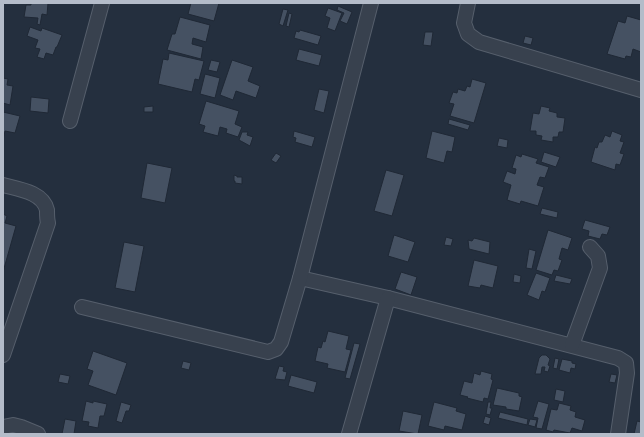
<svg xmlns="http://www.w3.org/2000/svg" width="644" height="437" viewBox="0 0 644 437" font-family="'Roboto Condensed',sans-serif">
	<rect width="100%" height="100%" fill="#242f3e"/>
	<g fill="#455162" stroke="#1f2835">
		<polygon points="31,3 48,3 47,15 42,14 40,25 37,24 38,18 24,17 26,5 31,5"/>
		<polygon points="191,3 219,3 214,21 188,14"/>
		<polygon points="338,6 352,12 347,24 340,21 344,13 337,10"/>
		<polygon points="328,8 342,13 335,31 327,28 330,18 325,16"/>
		<polygon points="283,9 288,10 283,26 279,24"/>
		<polygon points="289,13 292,14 289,27 286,26"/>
		<polygon points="627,16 641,20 641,52 633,49 631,57 626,56 625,59 607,54 618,21 625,23"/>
		<polygon points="180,17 210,25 206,42 193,38 192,44 203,47 201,59 167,50 172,34 175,34"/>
		<polygon points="30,27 41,31 42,28 62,35 57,47 56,47 53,55 46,53 44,59 37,57 40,49 35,48 38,40 27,36"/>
		<polygon points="300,30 321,36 318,45 294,38 296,31 299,32"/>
		<polygon points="425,32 433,32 431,46 423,45"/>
		<polygon points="525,36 533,38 531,45 523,43"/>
		<polygon points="299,49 322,55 319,66 296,60"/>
		<polygon points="169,53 204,61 199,80 195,79 192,92 158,84 163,59 168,60"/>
		<polygon points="211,60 220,62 217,72 208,70"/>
		<polygon points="232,60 253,67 248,81 260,86 256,98 236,91 233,100 220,95"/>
		<polygon points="205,74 220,78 215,98 200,94"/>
		<polygon points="3,78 8,79 7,85 13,86 10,105 3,103"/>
		<polygon points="472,79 486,83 474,123 450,116 454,104 449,103 453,92 457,93 458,89 465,91 467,86 470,87"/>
		<polygon points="319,89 329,91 324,113 314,110"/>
		<polygon points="31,97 49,99 48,113 30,111"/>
		<polygon points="206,101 239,111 235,124 242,127 238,137 226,133 227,129 220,127 218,136 203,132 205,126 199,124"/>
		<polygon points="153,106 153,112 144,112 144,107"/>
		<polygon points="541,106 550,108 549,111 557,113 557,117 565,118 563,132 559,132 558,137 553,137 553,142 541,140 542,136 536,135 536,131 530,131 533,113 539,114"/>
		<polygon points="3,112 20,116 15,133 5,131 3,140"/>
		<polygon points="449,119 470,125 468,130 448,124"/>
		<polygon points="294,131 315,137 312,147 295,142 296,138 293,137"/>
		<polygon points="432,131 455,137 452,152 447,151 444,163 426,158"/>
		<polygon points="612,131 622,135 620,141 624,142 620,153 624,154 620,165 616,164 615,170 591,162 595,147 597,148 599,142 602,142 605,135 610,137"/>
		<polygon points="242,132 248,132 247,135 253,137 250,146 239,140"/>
		<polygon points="499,138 508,140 507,148 497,146"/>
		<polygon points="544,152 560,157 556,167 541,162"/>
		<polygon points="276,153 281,156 276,163 271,160"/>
		<polygon points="522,154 538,159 536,163 549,167 545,178 540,177 537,185 544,187 538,206 521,201 520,204 507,200 511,185 503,182 507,171 515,174 516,169 512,168 516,155 521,157"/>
		<polygon points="147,163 172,168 165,203 141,198"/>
		<polygon points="386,170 404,175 392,216 374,211"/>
		<polygon points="234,175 237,176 237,177 242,177 242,184 235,183 235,181 234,181"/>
		<polygon points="542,208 558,212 557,218 540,214"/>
		<polygon points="3,214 7,216 5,223 16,226 3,272"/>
		<polygon points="585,220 610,227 607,235 602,234 600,239 588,236 589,231 582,229"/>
		<polygon points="548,230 572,238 568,250 562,248 559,259 562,260 558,271 554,270 552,275 536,270"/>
		<polygon points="394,235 415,242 408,262 388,256"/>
		<polygon points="446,237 453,239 451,246 444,245"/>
		<polygon points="474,238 490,242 489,254 469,249 468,240 472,241"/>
		<polygon points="124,242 144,246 135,292 115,288"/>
		<polygon points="529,249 536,251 532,269 526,268"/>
		<polygon points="474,260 498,266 493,288 481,285 480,288 468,286"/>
		<polygon points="401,272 417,277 411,295 395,289"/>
		<polygon points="536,273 550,278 545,292 542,291 539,300 527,295"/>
		<polygon points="514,274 521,276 520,283 513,282"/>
		<polygon points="556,275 572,279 570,284 554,281"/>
		<polygon points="328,331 349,336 346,349 351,350 345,372 327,368 328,364 315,361 318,347 321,348 323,341 325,342"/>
		<polygon points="354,343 360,344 350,379 345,378"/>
		<polygon points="93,351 127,363 116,395 88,385 93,371 87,369"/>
		<polygon points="542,355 546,355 550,359 548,365 550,366 548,372 544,371 545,367 542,367 541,374 535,374 539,358"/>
		<polygon points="555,358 559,359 557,369 553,368"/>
		<polygon points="562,359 572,361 572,363 576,364 575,369 571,368 570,373 559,370"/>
		<polygon points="183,361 191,363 189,370 181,368"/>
		<polygon points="279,366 284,367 283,371 287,372 285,380 275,379"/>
		<polygon points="481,371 492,374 491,379 493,380 488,399 484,398 483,402 467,398 468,397 460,395 464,381 472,383 474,373 480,375"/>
		<polygon points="60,374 70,376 68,384 58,382"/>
		<polygon points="611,374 617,375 615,383 609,382"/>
		<polygon points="291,375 317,382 314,393 288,386"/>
		<polygon points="497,388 519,393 519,396 522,397 519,411 506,409 506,407 493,405"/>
		<polygon points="556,389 565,391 563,402 554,400"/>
		<polygon points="86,401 93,403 93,401 107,404 104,416 100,416 98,428 88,426 89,422 82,421"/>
		<polygon points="538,401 549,404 542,429 536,428 538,418 533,417"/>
		<polygon points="121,402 131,405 129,411 126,411 122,423 116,421"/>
		<polygon points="434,402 457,408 456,411 466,414 462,430 445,426 444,430 428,426"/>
		<polygon points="488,402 491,402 490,408 492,408 490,415 486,414"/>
		<polygon points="559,403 571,406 570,410 576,412 575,417 585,420 582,431 572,428 570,433 554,430 553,432 546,430 551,409 557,410"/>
		<polygon points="403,411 422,415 418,434 399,431"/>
		<polygon points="500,412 528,419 527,425 498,418"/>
		<polygon points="485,416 491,418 489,425 483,423"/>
		<polygon points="65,419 76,421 74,434 62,434"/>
		<polygon points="530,419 537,420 535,427 528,425"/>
		<polygon points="637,421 641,422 641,434 634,434"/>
	</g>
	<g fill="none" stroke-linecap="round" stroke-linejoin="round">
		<g stroke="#565f6c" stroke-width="16">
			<g id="street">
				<polyline points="468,3 464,23 468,34 479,42 641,90"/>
				<polyline points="70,121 102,3"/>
				<path d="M3,185C18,189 43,192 47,210C47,214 47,219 48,223L3,355"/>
				<polyline points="300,278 388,298 618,358 626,363 627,373 618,434"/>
				<polyline points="82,307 268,352 276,349 281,342 300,278 371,3"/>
				<polyline points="572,345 600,268 598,256 590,247"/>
				<polyline points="3,427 13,425 21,427 38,434"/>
				<polyline points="349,434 388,298"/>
			</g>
		</g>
		<use href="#street" stroke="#38414e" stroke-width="14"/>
	</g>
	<rect width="644" height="437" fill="none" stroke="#b4bcc9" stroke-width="8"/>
</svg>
